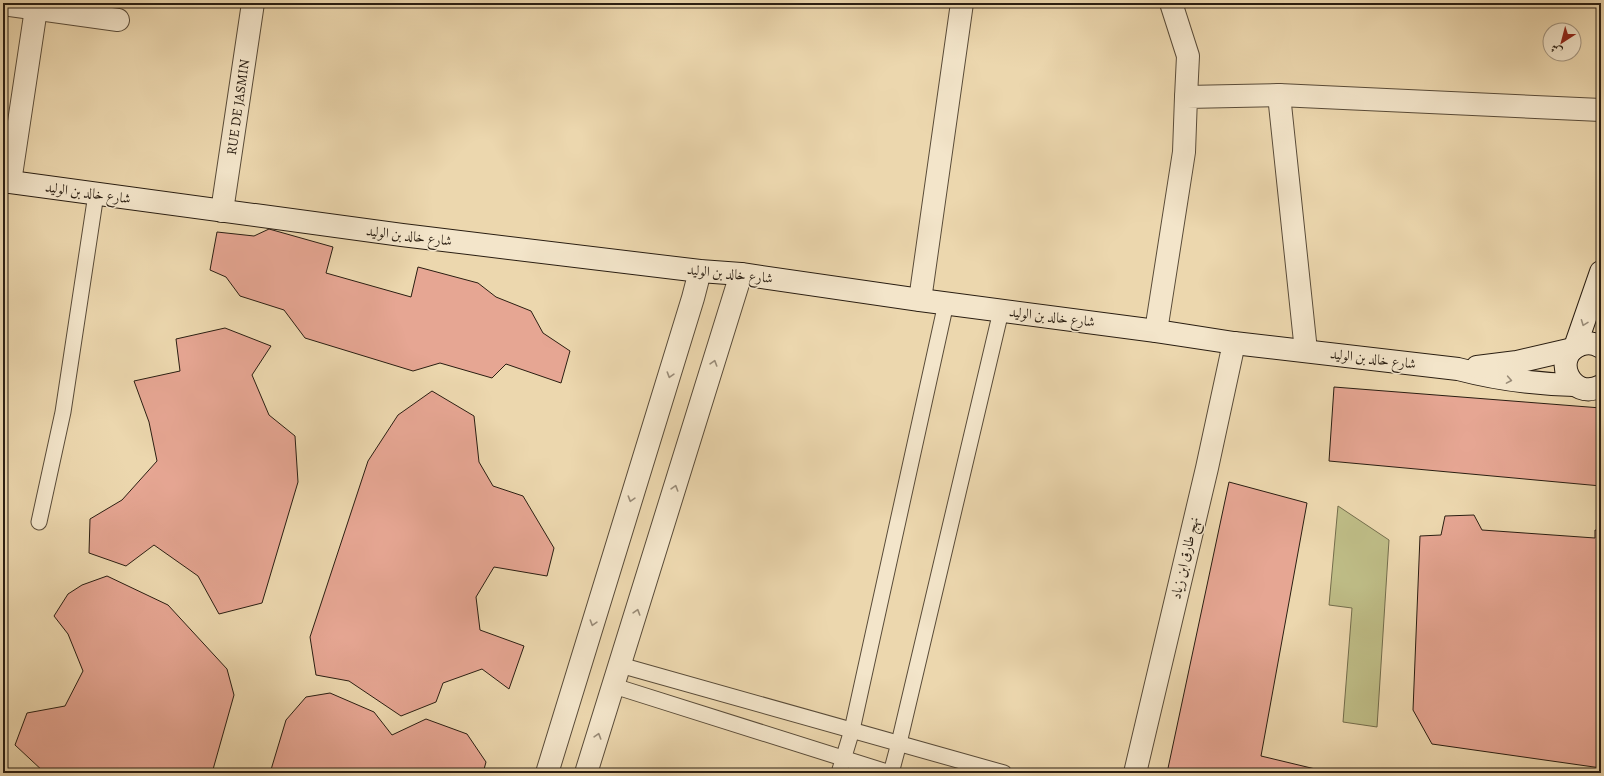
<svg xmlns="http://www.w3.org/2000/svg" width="1604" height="776" viewBox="0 0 1604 776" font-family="Alegreya,Amiri,serif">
	<rect width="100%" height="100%" fill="#ecd7ae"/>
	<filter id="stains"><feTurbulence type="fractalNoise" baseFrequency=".005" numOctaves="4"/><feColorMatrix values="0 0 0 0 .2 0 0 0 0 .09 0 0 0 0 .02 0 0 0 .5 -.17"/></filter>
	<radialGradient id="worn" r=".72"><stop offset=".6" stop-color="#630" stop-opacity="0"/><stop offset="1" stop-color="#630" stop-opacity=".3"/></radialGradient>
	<polygon fill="#bebc86" stroke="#746d4c" points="1338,506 1389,540 1377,727 1343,722 1352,608 1329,605"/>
	<g fill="#e6a693" stroke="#2a1e12">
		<polygon points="269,229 333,247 326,273 411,297 418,267 478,283 496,297 531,311 543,333 570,351 561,383 506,364 492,378 440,363 413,371 305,338 284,310 240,296 226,277 210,270 217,232 254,236"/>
		<polygon points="225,328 271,346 252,375 269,415 295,436 298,482 262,603 219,614 198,576 154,545 126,566 89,553 90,519 122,500 157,461 149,422 134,381 180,371 176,339"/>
		<polygon points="1334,387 1601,408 1601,486 1329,461"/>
		<polygon points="432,391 474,416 479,462 493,486 523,496 554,548 547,576 494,567 476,597 480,630 524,646 509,689 482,669 443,683 436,702 401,716 349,681 316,675 310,637 368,461 398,415"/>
		<polygon points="1229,482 1307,503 1261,756 1332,773 1167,773"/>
		<polygon points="1474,515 1482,530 1595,538 1595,530 1601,531 1601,768 1432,744 1413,710 1420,536 1441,535 1445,516"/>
		<polygon points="107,576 168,605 227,669 234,695 212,773 45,773 15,745 27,713 65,706 83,671 68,634 54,616 68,594 82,585"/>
		<polygon points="330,693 374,712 392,735 426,719 467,734 486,762 483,773 270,773 286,720 306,697"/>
	</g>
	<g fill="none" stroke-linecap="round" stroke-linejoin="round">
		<g stroke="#5a4c39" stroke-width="17">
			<g id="lane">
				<polyline points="39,522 63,412 96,194"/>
				<polyline points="620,665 1004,773"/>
				<polyline points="614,686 890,773"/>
				<polyline points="839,773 852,730 946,303"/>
				<polyline points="891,773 899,743 1001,311"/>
			</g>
		</g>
		<g stroke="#5a4c39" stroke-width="24">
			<g id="street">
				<polyline points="1171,3 1188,56 1186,97"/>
				<polyline points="3,4 118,20"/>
				<polyline points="1279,95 1306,351"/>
				<polyline points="10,182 36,9"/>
				<polyline points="222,211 253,3"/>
				<polyline points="920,300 962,3"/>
				<polyline points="1156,331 1184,152 1186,97 1279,95 1601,110"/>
				<polyline points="547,773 693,298 700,271"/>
				<polyline points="586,773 741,274"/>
				<polyline points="1135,773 1207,468 1234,343"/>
			</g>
		</g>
		<g stroke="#2a1e12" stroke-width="24">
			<g id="secondary">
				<path d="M3,181L402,235L700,271L741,274L920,300L1156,331L1234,343L1458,369C1496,379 1534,384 1574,385"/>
				<polyline points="1575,347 1601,272"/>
				<path d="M1601,347C1595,343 1587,342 1580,345C1551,356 1570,402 1601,386"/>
				<polyline points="1477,367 1517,362 1573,349"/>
			</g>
		</g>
		<use href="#lane" stroke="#f3e5ca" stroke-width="15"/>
		<use href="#street" stroke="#f3e5ca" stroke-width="22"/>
		<use href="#secondary" stroke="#f3e5ca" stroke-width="22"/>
	</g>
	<defs><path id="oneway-chevron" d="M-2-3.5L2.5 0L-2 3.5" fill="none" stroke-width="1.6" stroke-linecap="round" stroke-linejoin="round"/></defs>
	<g stroke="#998b77">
		<use href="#oneway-chevron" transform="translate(1584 323) rotate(111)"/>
		<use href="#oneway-chevron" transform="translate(714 363) rotate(-73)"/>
		<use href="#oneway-chevron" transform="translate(670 375) rotate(107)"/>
		<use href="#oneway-chevron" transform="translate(1509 380) rotate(10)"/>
		<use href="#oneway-chevron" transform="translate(675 488) rotate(-73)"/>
		<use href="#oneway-chevron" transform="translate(631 499) rotate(107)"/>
		<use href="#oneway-chevron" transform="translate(637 612) rotate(-73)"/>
		<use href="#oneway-chevron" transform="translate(593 623) rotate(107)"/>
		<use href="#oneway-chevron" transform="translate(598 736) rotate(-73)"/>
	</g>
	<g text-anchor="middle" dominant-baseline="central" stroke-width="3" stroke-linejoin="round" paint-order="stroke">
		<g font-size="14" fill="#2a1e12" stroke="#f3e5ca">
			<text transform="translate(238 107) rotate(-82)">RUE DE JASMIN</text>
			<text transform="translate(88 193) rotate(8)">شارع خالد بن الوليد</text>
			<text transform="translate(409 236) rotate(7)">شارع خالد بن الوليد</text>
			<text transform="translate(730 274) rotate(6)">شارع خالد بن الوليد</text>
			<text transform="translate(1052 317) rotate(7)">شارع خالد بن الوليد</text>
			<text transform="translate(1373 359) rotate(7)">شارع خالد بن الوليد</text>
			<text transform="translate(1185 558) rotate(-77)">نهج طارق ابن زياد</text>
		</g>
	</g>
	<rect width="1604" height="776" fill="none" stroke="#ecd7ae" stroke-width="16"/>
	<rect x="4" y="4" width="1596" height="768" fill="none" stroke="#2a1e12" stroke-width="2"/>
	<rect x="8" y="8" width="1588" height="760" fill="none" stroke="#2a1e12"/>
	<g transform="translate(1562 42) rotate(216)"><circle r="19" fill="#f3e5ca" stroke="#a39580"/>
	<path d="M0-3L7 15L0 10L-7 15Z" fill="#8f2418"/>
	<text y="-6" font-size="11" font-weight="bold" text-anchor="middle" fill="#2a1e12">ش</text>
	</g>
	<rect width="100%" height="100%" filter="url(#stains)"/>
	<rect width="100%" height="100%" fill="url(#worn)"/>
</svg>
